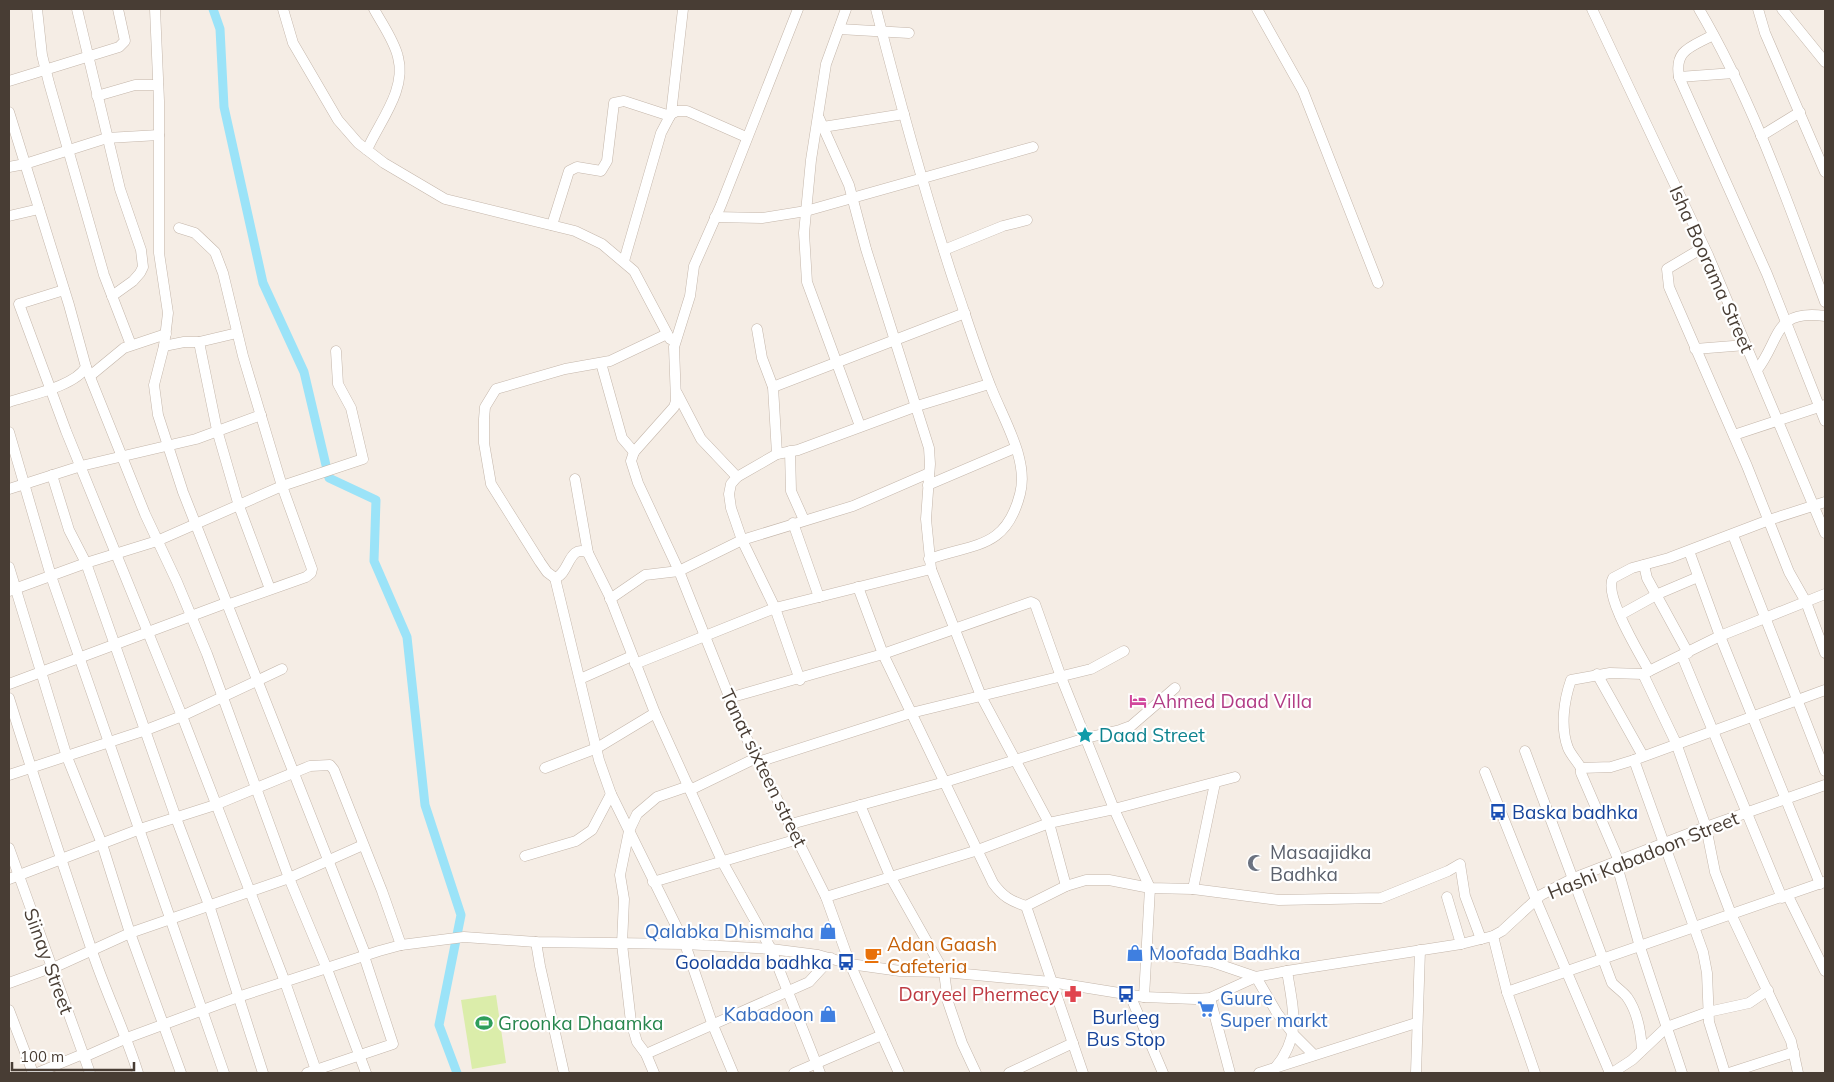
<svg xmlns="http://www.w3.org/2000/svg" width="1834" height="1082" viewBox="0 0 1834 1082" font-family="Mulish,sans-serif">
	<rect width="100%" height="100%" fill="#f5ede5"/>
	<polygon fill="#dbedaa" points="496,995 506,1063 472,1069 461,1000"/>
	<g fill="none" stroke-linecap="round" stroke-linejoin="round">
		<polyline stroke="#9be3f8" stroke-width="9" points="213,9 220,29 224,107 263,283 304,372 329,478 376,500 374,561 407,637 425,805 461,915 439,1025 457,1073"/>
		<g stroke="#c4b6aa" stroke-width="11">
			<g id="minor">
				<polyline points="37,9 42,55 49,83 104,275 131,345"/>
				<polyline points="77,9 120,189 141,250 143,267 140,273 133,281 112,296"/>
				<polyline points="155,9 159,101 159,253 168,313 164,346 154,385 158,415 183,492 366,956"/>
				<polyline points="283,9 293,43 338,120 358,143 384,163 445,199 575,231 602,244 634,271 670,339"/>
				<polyline points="798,9 721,205 694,266 690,296 674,347 676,401 674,407 634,452 631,461 638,483 679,571 742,729 826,897 850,964 899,1073"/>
				<polyline points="846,9 826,64 811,160 804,233 807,282 860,426"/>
				<path d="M876,9C899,99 924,190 953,279C966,316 977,353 992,390C1004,420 1029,461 1020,494C1006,549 975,543 929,559"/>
				<polyline points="1257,9 1303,91 1378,283"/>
				<polyline points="1592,9 1708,255 1825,533"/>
				<path d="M1699,9C1753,101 1788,203 1825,302"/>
				<polyline points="1758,9 1765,33 1825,172"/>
				<polyline points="1782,9 1825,62"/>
				<polyline points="839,29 909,33"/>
				<path d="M1713,35C1692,47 1674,49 1679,77L1767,274L1825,421"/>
				<polyline points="1679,77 1734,73"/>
				<polyline points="9,81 119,47 125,41 118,9"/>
				<polyline points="97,96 135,85 158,85"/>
				<path d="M9,112L69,305L86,367C75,386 30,395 9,402"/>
				<polyline points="671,114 677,111 687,111 746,137"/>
				<polyline points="819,118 849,185 866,249 929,448 930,464 926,519 931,569 981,696 1049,823 1066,886"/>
				<polyline points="823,127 904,114"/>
				<polyline points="1761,136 1800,112"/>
				<path d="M367,150C379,122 407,90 398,57C394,40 382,24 374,9"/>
				<polyline points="9,167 25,164 107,138 159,135"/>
				<polyline points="9,216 39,209"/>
				<polyline points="715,217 762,218 806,211 1033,147"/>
				<polyline points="552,225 569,171 577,167 601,171 607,161 614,103 624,101 670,116"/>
				<polyline points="179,228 195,233 215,252 223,273 243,356 282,486 312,569 311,573 306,577 227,605"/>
				<polyline points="1704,247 1667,269 1669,287 1747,466 1789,572 1806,602 1825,653"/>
				<polyline points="944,250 1003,226 1027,220"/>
				<polyline points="624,261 661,133 671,114 683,9"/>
				<polyline points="757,329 762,358 773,387 777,454"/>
				<path d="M667,334L610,361L565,369L496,389L485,407L484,419V443L491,484L540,562L547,572L555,578C570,574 568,543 588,553L609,595L655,713L723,863L771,949L820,1073"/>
				<polyline points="199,342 237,333"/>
				<polyline points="164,346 184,342 199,342 217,430 239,506 270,589"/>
				<polyline points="1695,349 1746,345"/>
				<polyline points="601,363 622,438 634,452"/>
				<polyline points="86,367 145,514 177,582 207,654 289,878 327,969 366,1073"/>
				<path d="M1757,370C1781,339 1773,309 1825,316"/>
				<polyline points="90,376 124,348 166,334"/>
				<polyline points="773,387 965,313"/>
				<polyline points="677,393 701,439 737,477"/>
				<polyline points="9,432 51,576 224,1073"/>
				<polyline points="1734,435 1825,405"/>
				<polyline points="790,451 791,491 804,520"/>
				<polyline points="52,475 69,530 86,563 176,818 209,905 263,1073"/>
				<polyline points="575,479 588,553"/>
				<polyline points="928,485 1015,448"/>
				<polyline points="9,489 81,466 196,439 261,415"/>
				<polyline points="793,523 819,597"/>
				<polyline points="1733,535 1825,771"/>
				<polyline points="1689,551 1720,636 1820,884"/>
				<polyline points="1644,565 1647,578 1688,653"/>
				<polyline points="9,567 67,757 102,844 130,933 181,1073"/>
				<polyline points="555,578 599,760 611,794 685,944 712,1023 733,1073"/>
				<path d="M858,587L883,654L993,883C1003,897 1011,901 1026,906L1066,886L1086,880H1109L1150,888L1193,889L1279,900L1381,898L1448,871L1460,864L1465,896L1481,939"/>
				<polyline points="9,591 86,563 157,541 282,486 363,459 351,408 338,384 336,351"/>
				<polyline points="610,599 645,575 679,571 742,540 853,506 929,473"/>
				<polyline points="1620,615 1658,594 1698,577"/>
				<polyline points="1682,656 1782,898"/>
				<polyline points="635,664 775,608 931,569"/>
				<polyline points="282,669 182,716 285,982 317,1073"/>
				<path d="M1649,671C1640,654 1603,595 1613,578L1632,568L1669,558L1769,520L1825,502"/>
				<polyline points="1597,674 1643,756"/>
				<polyline points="1643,674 1676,743 1706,827 1715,872 1731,914 1791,1041 1798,1073"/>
				<polyline points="580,679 632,656"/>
				<polyline points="800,680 775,608 742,540 731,508 729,494 731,484 737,477 777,454 798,450 917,406 989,384"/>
				<polyline points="9,684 226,603"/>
				<path d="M9,698C35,782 63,865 91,948C105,991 125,1031 138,1073"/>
				<polyline points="729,698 883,654 1031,602 1035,604 1061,677 1114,809 1150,888 1144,997"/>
				<path d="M1525,751L1612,983C1617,988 1623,992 1627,997C1637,1011 1641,1033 1642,1050"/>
				<polyline points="1634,760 1703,952 1707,973 1709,1022 1725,1073"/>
				<polyline points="758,762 911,713 1091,669 1124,651"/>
				<polyline points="545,768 597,748 655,713"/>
				<polyline points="1581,768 1611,767 1634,760 1825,690"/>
				<polyline points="1485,772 1536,900 1610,1073"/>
				<polyline points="9,775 146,730 182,716 66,431 19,304 64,290"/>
				<polyline points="690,790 756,758"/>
				<polyline points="860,805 890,876 944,972 948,1002 962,1043 976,1073"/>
				<polyline points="791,824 945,782 1086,738 1120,730 1131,726 1175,688"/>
				<polyline points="9,848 90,1073"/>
				<polyline points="525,856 576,841 592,830 611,794"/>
				<path d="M1619,861L1581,773V768C1577,761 1571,755 1568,748C1560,727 1564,700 1571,680L1610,673L1643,674L1720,636L1825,594"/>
				<polyline points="1616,862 1640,947 1682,1073"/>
				<polyline points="9,879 140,829 215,805 310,766 330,765 334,770 382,891 401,945"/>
				<polyline points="653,882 798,839"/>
				<polyline points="1193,889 1215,783"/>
				<polyline points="1788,896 1825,971"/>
				<polyline points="826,897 978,850 1049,823 1114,809 1235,777"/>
				<polyline points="1447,897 1461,944"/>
				<polyline points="1026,906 1083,1073"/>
				<polyline points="1493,936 1507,992 1535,1073"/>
				<polyline points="536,942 540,966 564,1073"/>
				<polyline points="1148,953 1212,962 1256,977 1277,1013 1294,1035 1314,1055"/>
				<polyline points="53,968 130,933 289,878 363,845"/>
				<polyline points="9,983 53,967"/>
				<polyline points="1507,992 1824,882"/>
				<polyline points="1130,995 1163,1073"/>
				<polyline points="1210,998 1230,1073"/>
				<polyline points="9,1010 33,1073"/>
				<polyline points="646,1054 809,982 831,958"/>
				<polyline points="84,1057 127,1038 238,997 379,951 401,945 464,937 536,942 685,944 771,949 818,955 850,964 900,971 944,972 1051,982 1144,997 1195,999 1210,998 1256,977 1287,971 1461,944 1493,936 1502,931 1541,895 1574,878 1706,827 1825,785"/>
				<path d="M1275,1068C1302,1036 1293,1009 1287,971"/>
				<polyline points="37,1073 83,1054"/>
				<polyline points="307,1073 393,1044 364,956"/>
				<polyline points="654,1073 646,1054 637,1042 631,1022 622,944 624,899 620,875 629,831 637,814 657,797 689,786"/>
				<polyline points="794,1073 882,1035"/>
				<polyline points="1009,1073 1073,1043"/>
				<polyline points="1259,1073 1416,1023"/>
				<polyline points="1416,1073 1420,950"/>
				<polyline points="1612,1073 1632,1060 1667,1027 1708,1012 1749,1003 1768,990"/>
				<polyline points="1729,1073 1794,1052"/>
			</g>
		</g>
		<use href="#minor" stroke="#fff" stroke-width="10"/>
	</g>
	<defs>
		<g id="hotel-bare" transform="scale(1.35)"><path d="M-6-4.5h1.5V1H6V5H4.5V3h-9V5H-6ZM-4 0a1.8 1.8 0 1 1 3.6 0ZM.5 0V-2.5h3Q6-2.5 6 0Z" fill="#d1479c" stroke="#fff" stroke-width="2.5" paint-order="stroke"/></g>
		<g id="sight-bare" transform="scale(1.35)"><path d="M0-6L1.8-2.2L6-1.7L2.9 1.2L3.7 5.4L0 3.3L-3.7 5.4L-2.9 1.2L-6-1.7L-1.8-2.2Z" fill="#0f9aa8" stroke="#fff" stroke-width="2.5" paint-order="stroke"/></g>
		<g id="bus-bare" transform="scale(1.35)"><path d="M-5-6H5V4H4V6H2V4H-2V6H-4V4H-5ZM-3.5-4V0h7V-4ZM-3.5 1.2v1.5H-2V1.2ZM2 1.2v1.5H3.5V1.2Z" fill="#1a4fb4" stroke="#fff" stroke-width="2.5" paint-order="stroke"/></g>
		<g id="mosque-bare" transform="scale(1.35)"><path d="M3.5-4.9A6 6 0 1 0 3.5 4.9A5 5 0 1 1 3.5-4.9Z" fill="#6b7280" stroke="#fff" stroke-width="2.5" paint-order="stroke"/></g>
		<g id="shop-bare" transform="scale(1.35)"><path d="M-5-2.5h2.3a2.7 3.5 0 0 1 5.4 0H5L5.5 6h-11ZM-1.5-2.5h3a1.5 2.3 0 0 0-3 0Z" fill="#3f7fe0" stroke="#fff" stroke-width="2.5" paint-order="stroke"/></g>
		<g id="cafe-bare" transform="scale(1.35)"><path d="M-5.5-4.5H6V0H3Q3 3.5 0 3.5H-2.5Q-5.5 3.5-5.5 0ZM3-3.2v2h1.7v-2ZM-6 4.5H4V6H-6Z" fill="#e8710a" stroke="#fff" stroke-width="2.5" paint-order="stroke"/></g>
		<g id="pharmacy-bare" transform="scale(1.35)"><path d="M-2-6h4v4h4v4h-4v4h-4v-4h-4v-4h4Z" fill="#e0444e" stroke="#fff" stroke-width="2.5" paint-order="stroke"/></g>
		<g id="supermarket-bare" transform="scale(1.35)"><path d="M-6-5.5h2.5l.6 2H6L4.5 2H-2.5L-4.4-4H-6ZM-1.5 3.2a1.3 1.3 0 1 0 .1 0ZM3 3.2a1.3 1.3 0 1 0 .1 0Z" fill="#3f7fe0" stroke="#fff" stroke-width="2.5" paint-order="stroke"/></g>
		<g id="stadium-bare" transform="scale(1.35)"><path d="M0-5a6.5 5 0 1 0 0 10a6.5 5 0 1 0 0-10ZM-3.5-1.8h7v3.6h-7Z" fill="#2e9e5b" stroke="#fff" stroke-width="2.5" paint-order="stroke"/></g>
	</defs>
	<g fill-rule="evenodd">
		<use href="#hotel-bare" x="1138" y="701"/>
		<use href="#sight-bare" x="1085" y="735"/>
		<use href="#bus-bare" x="1498" y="812"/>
		<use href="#mosque-bare" x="1256" y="863"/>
		<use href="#shop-bare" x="828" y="931"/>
		<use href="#shop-bare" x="1135" y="953"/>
		<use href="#cafe-bare" x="873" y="955"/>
		<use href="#bus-bare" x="846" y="962"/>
		<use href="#pharmacy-bare" x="1073" y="994"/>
		<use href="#bus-bare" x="1126" y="994"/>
		<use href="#supermarket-bare" x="1206" y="1009"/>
		<use href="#shop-bare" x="828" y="1014"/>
		<use href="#stadium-bare" x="484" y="1023"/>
	</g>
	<g text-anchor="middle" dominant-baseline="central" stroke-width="4.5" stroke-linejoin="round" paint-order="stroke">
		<g font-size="19" fill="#483d34" stroke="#fff">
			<text transform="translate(1712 269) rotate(66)">Isha Boorama Street</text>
			<text transform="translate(764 768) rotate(64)">Tanat sixteen street</text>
			<text transform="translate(1643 855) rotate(-22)">Hashi Kabadoon Street</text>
			<text transform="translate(49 961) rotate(70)">Siinay Street</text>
		</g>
		<g font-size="19" fill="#b23c85" stroke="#fff" text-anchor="start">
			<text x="1152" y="701">Ahmed Daad Villa</text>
		</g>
		<g font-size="19" fill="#0d838f" stroke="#fff" text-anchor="start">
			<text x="1099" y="735">Daad Street</text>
		</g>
		<g font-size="19" fill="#164399" stroke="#fff" text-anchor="start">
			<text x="1512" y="812">Baska badhka</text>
			<text x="832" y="962" text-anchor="end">Gooladda badhka</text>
			<text x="1126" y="1017" text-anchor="middle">Burleeg<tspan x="1126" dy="22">Bus Stop</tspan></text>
		</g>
		<g font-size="19" fill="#5b616d" stroke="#fff" text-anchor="start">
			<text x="1270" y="852">Masaajidka<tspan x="1270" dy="22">Badhka</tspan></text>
		</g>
		<g font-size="19" fill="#366cbe" stroke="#fff" text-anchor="end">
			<text x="814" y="931">Qalabka Dhismaha</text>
			<text x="1149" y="953" text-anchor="start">Moofada Badhka</text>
			<text x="1220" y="998" text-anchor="start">Guure<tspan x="1220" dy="22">Super markt</tspan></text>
			<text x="814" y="1014">Kabadoon</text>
		</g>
		<g font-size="19" fill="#c56008" stroke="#fff" text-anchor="start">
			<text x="887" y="944">Adan Gaash<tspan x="887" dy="22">Cafeteria</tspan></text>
		</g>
		<g font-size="19" fill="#be3a42" stroke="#fff" text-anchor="end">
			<text x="1059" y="994">Daryeel Phermecy</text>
		</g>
		<g font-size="19" fill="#27864d" stroke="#fff" text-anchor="start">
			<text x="498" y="1023">Groonka Dhaamka</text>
		</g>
	</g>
	<rect width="1834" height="1082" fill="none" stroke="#483d34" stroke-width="20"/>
	<path d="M12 1062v8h122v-8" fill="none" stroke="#483d34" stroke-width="2.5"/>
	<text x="20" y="1062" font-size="15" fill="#483d34" stroke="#ffffff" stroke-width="4" paint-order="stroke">100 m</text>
</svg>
